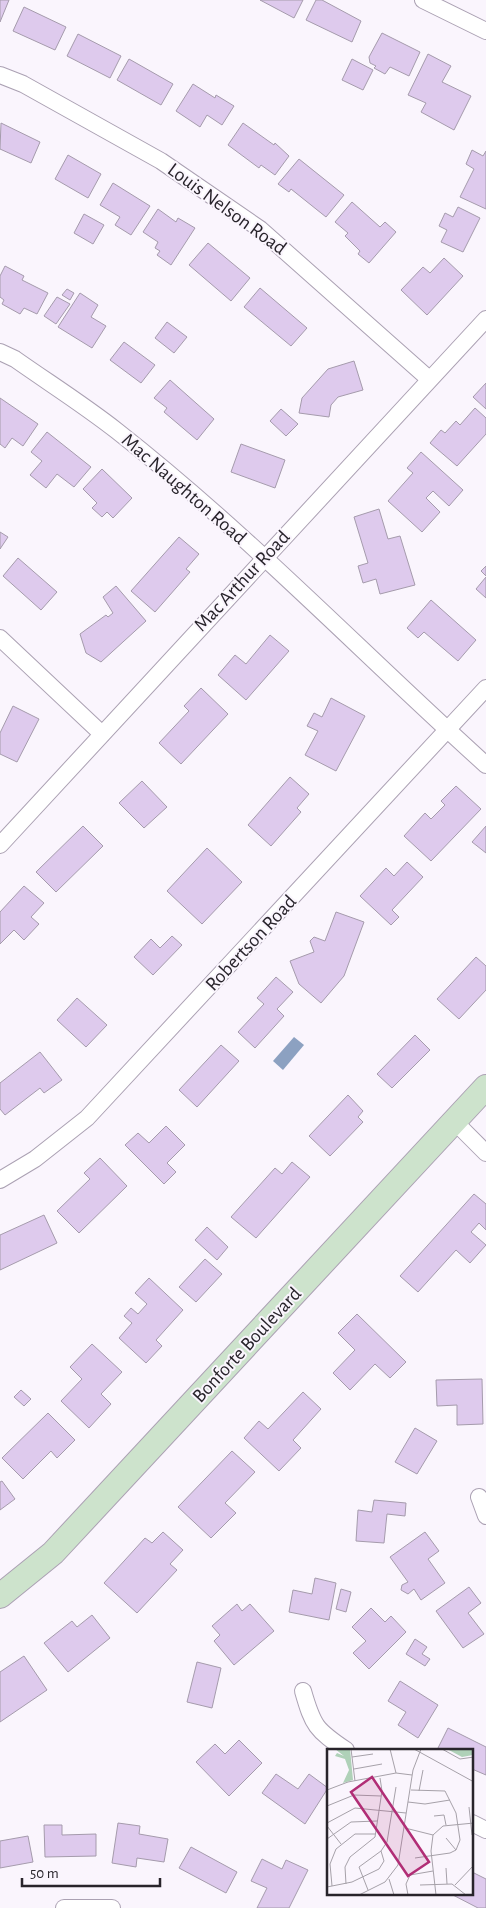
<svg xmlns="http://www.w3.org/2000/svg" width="486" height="1908" viewBox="0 0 486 1908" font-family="'Alegreya Sans',sans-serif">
	<rect width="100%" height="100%" fill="#faf5fd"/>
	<polygon fill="#8ca1c1" points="294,1037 304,1045 283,1070 273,1061"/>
	<g fill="#decaed" stroke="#a59bac">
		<polygon points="0,0 9,0 0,22"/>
		<polygon points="260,0 303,0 294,18"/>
		<polygon points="316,0 322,0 361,21 352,42 306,20"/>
		<polygon points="24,7 66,27 55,50 13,31"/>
		<polygon points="382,33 420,52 409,76 390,67 385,74 374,68 376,66 370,63 369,57"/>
		<polygon points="78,34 121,56 110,78 67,56"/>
		<polygon points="428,54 451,66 442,82 471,96 454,130 421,112 426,103 408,95"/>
		<polygon points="129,59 173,84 161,105 117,80"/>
		<polygon points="352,59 373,70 363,90 342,80"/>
		<polygon points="193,84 215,98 216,95 234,106 222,125 207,115 200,127 176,111"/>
		<polygon points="1,123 40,142 31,163 0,149"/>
		<polygon points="243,123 274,145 275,143 289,156 275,175 261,165 259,168 228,145"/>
		<polygon points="472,150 483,156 486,151 486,209 460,197 474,169 466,164"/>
		<polygon points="68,155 101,174 88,198 55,179"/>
		<polygon points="299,159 344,195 326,217 291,189 289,192 278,184"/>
		<polygon points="113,183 150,206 131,235 115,225 120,217 100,205"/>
		<polygon points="352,202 380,227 385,222 396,232 369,263 358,254 360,251 345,236 348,233 335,222"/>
		<polygon points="458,207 480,218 463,252 441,242 447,230 439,226 445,213 453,217"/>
		<polygon points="158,209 176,222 178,218 195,228 171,265 157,255 160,251 155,248 158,242 143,232"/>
		<polygon points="84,214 104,225 93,244 74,233"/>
		<polygon points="208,243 250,278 231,301 189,265"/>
		<polygon points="444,258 463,276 427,315 401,290 423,267 430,273"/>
		<polygon points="5,266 24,276 22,280 48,293 37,314 24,308 20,314 2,304 4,300 0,297 0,276"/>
		<polygon points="260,288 307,328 291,346 244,307"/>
		<polygon points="67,289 74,293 70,300 62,295"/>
		<polygon points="80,293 98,305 91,317 106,326 92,348 58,327"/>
		<polygon points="57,297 70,304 56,324 44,316"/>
		<polygon points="167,322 187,337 174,353 155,338"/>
		<polygon points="124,342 155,365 141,383 110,360"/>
		<polygon points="354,361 363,390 338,397 331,405 329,417 299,413 302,398 328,369"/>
		<polygon points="170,380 214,419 197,440 164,412 167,408 154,398"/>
		<polygon points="486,383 486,409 473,397"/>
		<polygon points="0,398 38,424 23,446 12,438 5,448 0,444"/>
		<polygon points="475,408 486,418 486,434 457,466 430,443 441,430 445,433 456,421 460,425"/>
		<polygon points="281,409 298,424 286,436 270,421"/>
		<polygon points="47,432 91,467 74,487 57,474 46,488 30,475 42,461 31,452"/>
		<polygon points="241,444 285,460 275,488 231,472"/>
		<polygon points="421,452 463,490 449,506 433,491 426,498 440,512 422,532 388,501 413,473 407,468"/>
		<polygon points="102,469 132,498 113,518 107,512 102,517 92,508 97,503 83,489"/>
		<polygon points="379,509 388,539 400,536 415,585 380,594 376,579 363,583 358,566 368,563 354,517"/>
		<polygon points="0,532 8,537 0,549"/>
		<polygon points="179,537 199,554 186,569 190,572 155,612 131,591"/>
		<polygon points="18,558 57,592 41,610 3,576"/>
		<polygon points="486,566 486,576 481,571"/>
		<polygon points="486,577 486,598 476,589"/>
		<polygon points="116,586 146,621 101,662 86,653 80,634 106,615 108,617 113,613 103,597"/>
		<polygon points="431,600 476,640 458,661 424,632 418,638 407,628"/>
		<polygon points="270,635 289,651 246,700 218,675 235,655 246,664"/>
		<polygon points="201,688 228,714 181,764 159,743 189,711 184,706"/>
		<polygon points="331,698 365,716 336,771 305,755 318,731 307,726 314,713 322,717"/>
		<polygon points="13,706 39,719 17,762 0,754 0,733"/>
		<polygon points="290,777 309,794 297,808 301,812 271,846 248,825"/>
		<polygon points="142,781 167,807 144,828 119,803"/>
		<polygon points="456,786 481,809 431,861 404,836 425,813 431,819 445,805 441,801"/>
		<polygon points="83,826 103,846 56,892 36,872"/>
		<polygon points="486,826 486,853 472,842"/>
		<polygon points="207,848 242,882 202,924 167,891"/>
		<polygon points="407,862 423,877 392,910 399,917 391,925 360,896 386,868 394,876"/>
		<polygon points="24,886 44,903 31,917 39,924 24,940 14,930 0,944 0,912"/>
		<polygon points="336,912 364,922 344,976 321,1003 299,984 290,961 314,952 310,941 314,937 325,941"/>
		<polygon points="172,936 182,945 153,975 134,957 151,939 160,948"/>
		<polygon points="476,957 486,966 486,990 459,1019 437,999"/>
		<polygon points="276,977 293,992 277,1009 284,1016 255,1048 238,1032 264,1004 257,998"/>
		<polygon points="77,998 107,1025 86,1047 57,1020"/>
		<polygon points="415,1035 430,1050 392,1088 377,1074"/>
		<polygon points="221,1045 239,1061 197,1107 179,1090"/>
		<polygon points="40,1052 62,1080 44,1093 40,1088 5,1115 0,1109 0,1083"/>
		<polygon points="348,1095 363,1111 358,1117 363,1122 330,1156 309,1136"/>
		<polygon points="166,1126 185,1145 167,1163 176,1172 164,1184 125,1145 138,1133 149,1143"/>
		<polygon points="100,1158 127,1186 79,1233 57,1211 90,1179 84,1173"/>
		<polygon points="292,1162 310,1177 256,1238 231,1217 275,1168 282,1174"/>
		<polygon points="474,1194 486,1204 486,1230 479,1223 471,1232 486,1245 470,1263 456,1250 418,1292 400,1276"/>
		<polygon points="44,1215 57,1243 0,1270 0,1235"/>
		<polygon points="207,1227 228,1247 217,1260 195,1240"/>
		<polygon points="205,1259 222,1274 196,1302 179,1287"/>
		<polygon points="149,1278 183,1310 156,1340 162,1346 146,1363 119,1338 132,1323 124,1316 131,1308 138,1314 147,1304 135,1293"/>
		<polygon points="357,1314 406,1362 390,1378 375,1364 350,1390 333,1373 355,1350 338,1333"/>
		<polygon points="92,1344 122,1372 101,1394 111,1404 89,1428 61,1401 82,1379 70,1367"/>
		<polygon points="482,1379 483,1424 457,1425 457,1405 437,1406 436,1380"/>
		<polygon points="21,1390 31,1399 24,1406 14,1397"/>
		<polygon points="303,1392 321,1409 293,1440 301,1448 279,1471 244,1438 259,1421 268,1429"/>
		<polygon points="48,1413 75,1440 57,1458 51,1451 23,1479 2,1458"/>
		<polygon points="415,1428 437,1441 417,1474 395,1462"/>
		<polygon points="232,1451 255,1472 225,1503 236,1513 211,1538 178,1507"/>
		<polygon points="2,1481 15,1499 0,1510 0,1482"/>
		<polygon points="374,1500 406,1503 405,1516 387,1514 384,1543 356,1541 358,1510 372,1512"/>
		<polygon points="163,1532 183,1550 170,1564 177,1570 137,1613 104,1583 145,1538 152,1543"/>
		<polygon points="425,1532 439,1551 428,1559 445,1583 421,1600 414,1589 408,1594 401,1590 402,1585 408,1582 390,1557"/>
		<polygon points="315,1578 336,1583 329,1620 289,1612 293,1590 312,1594"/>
		<polygon points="469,1587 481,1603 468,1613 484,1634 463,1648 436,1611"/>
		<polygon points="341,1589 351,1592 346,1612 336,1609"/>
		<polygon points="237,1604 242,1611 250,1604 274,1631 234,1665 214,1641 220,1635 212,1626"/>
		<polygon points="371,1608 385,1622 391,1616 406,1632 369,1669 353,1653 366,1641 352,1627"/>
		<polygon points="92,1615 110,1638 68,1672 44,1643 72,1621 77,1627"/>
		<polygon points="415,1639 427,1647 422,1654 430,1659 425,1666 406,1654"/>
		<polygon points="24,1656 47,1690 0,1722 0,1672"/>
		<polygon points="197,1662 221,1668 212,1708 187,1702"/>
		<polygon points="400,1681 438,1705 418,1738 398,1725 406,1712 388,1701"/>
		<polygon points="448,1728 486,1747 486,1775 472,1769 472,1750 437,1750"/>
		<polygon points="239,1740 262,1763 229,1796 196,1762 215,1744 225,1754"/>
		<polygon points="276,1774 298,1789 309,1774 328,1788 305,1824 262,1793"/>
		<polygon points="118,1823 140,1826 139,1834 168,1839 164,1862 137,1858 136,1867 112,1863"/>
		<polygon points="44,1825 62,1825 62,1835 96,1834 96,1856 45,1857"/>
		<polygon points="28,1836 33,1862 0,1868 0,1841"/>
		<polygon points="191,1847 237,1872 226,1893 179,1868"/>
		<polygon points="262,1859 282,1869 286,1860 308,1870 289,1908 257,1908 267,1888 251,1881"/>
		<polygon points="472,1872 486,1879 486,1908 478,1908 451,1894 472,1894"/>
	</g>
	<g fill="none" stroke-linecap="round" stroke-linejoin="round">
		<g stroke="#aba1b3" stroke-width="18">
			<g id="minor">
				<polyline points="423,0 486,31"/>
				<polyline points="0,75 23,84 161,161 260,229 429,379"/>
				<path d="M0,352L15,359C49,383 84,405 117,431C247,533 363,654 486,765"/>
				<polyline points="0,638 102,734"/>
				<polyline points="0,845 486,319"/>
				<polyline points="455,1122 486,1153"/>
				<polyline points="0,1180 35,1159 87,1118 486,688"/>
				<polyline points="479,1497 486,1516"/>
				<path d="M303,1691C313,1726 316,1730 346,1750"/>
				<polyline points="472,1823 486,1830"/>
				<polyline points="64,1908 112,1908"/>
			</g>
		</g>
		<g stroke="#aba1b3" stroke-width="26">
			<polyline id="secondary" points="0,1596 53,1553 486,1087"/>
		</g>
		<use href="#minor" stroke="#fff" stroke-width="16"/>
		<use href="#secondary" stroke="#cde3cc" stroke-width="24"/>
	</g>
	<g text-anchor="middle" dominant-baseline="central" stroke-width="4" stroke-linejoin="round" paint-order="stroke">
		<g font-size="20" fill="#28242b" stroke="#faf5fd">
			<text transform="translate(227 209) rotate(36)">Louis Nelson Road</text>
			<text transform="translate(184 489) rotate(41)">Mac Naughton Road</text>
			<text transform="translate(242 581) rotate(-47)">Mac Arthur Road</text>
			<text transform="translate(251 943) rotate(-47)">Robertson Road</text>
			<text transform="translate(247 1345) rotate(-47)">Bonforte Boulevard</text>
		</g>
	</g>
	<g transform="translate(327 1749)">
		<rect width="146" height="146" fill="#faf5fd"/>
		<path d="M8,0H23L26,31L16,34L22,21L18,10L8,7L10,4L17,7ZM120,0H146V6L135,8Z" fill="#afd1b8"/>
		<path fill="none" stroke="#a6a1a9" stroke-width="1" d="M24,0L28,32M63,0L69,24M87,0L147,33M115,0L133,10L147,8M25,8L46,5M27,20L55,15M0,41L21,33L69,24L85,26M84,41L118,42L129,64L133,91L129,101L123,104L88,109M92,42L96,21M81,53L98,55L123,51M0,57L27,46L54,47M142,58L145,86M107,67L117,66L119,76M0,74L28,59L79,64M0,77L14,95M78,79L106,86M119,89L129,101M0,90L24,73L50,72M119,119L120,135M62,130L67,146M19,135L18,118L23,108L48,88L55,42L53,29M93,136L125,135L139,146M128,136L147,116M5,137L3,115L9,100L28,85H48M0,138L25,133L52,120L57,112L54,102M41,141L32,118L54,102L60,93L69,38M32,146L58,133L71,116L86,21L94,0M81,146L79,135L83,126L106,122M109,146L104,102L106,86L116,77L147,74"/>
		<path fill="#b12e76" fill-opacity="0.15" stroke="#b12e76" stroke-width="2.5" d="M45,28L102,113L81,127L24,43Z"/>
		<rect width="146" height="146" fill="none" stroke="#28242b" stroke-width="2.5"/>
	</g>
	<path d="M22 1878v8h138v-8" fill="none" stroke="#28242b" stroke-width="2.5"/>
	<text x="30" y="1878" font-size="15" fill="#28242b" stroke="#faf5fd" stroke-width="4" paint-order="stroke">50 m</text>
</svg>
